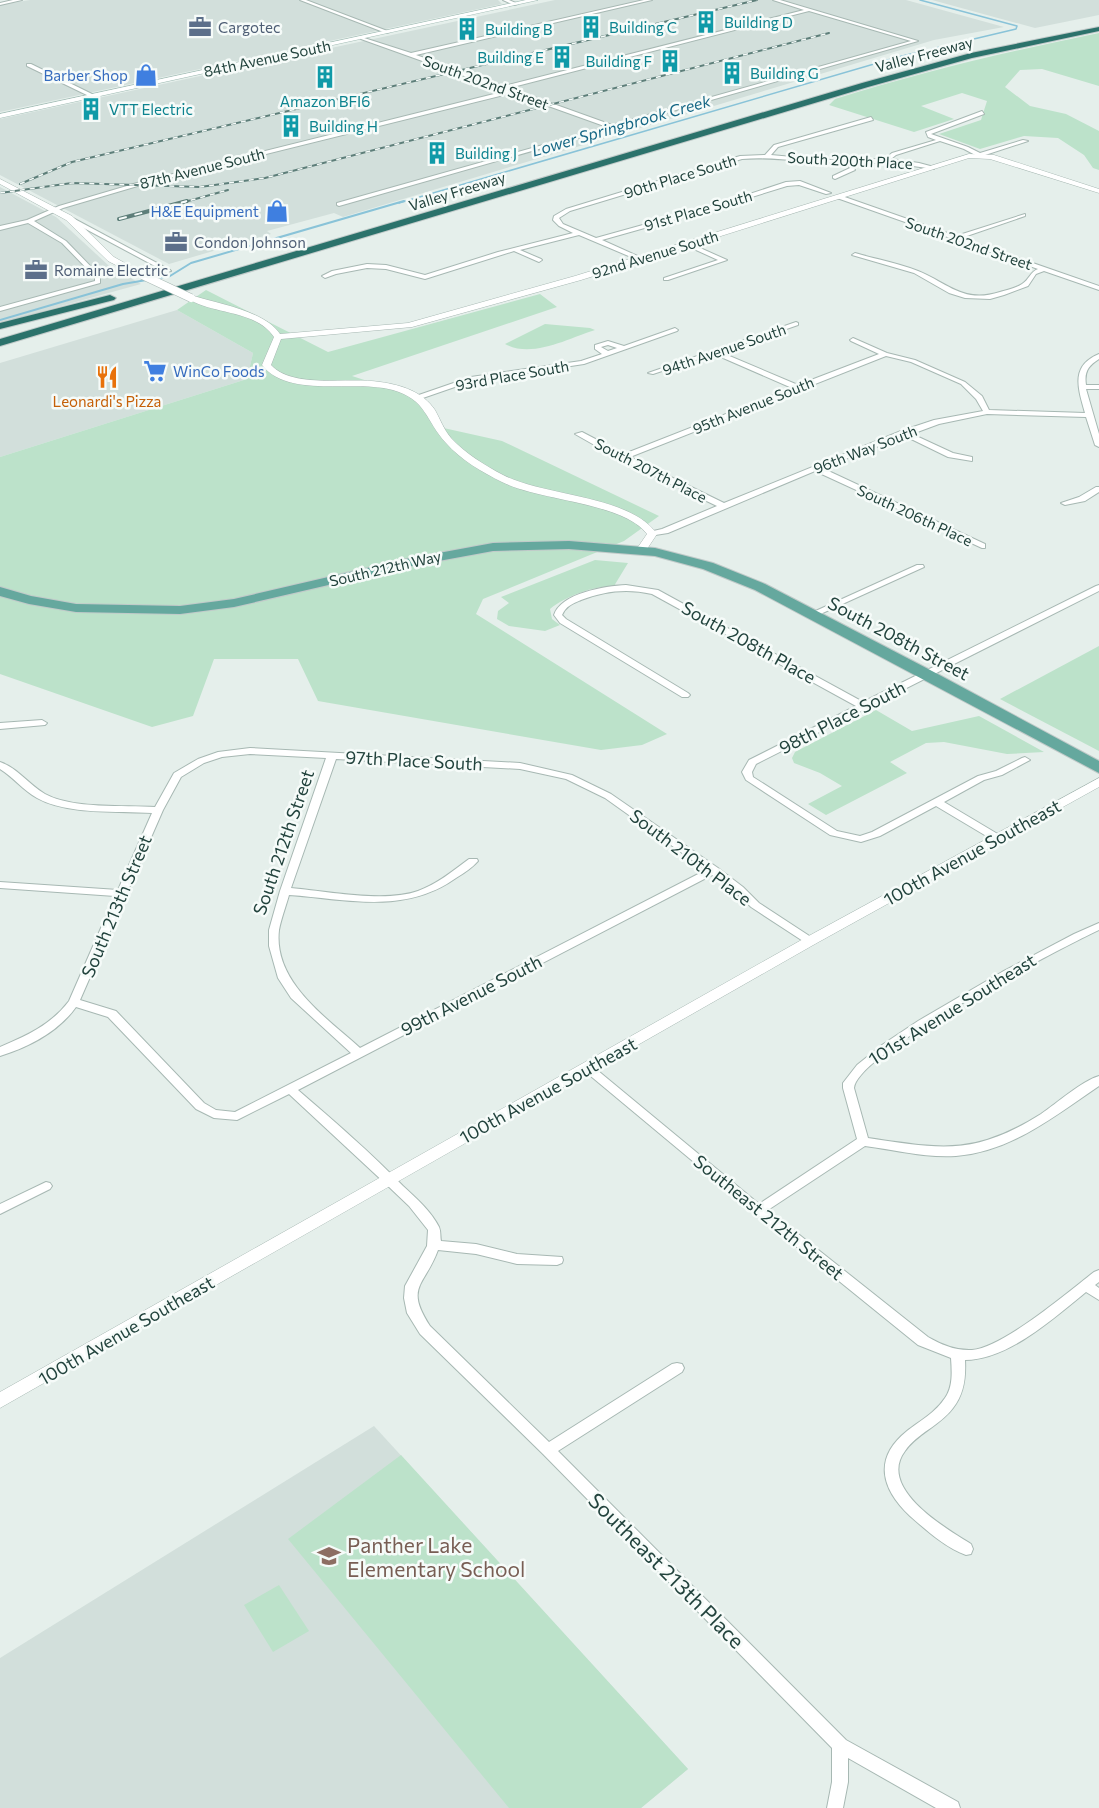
<svg xmlns="http://www.w3.org/2000/svg" width="1099" height="1808" viewBox="0 0 1099 1808" font-family="Commissioner,sans-serif">
	<rect width="100%" height="100%" fill="#e5efeb"/>
	<g fill="#d2dfdb">
		<polygon points="30,0 498,0 502,4 0,112 0,5"/>
		<polygon points="555,0 906,0 1004,27 934,40 343,217 334,213 267,231 271,234 169,264 0,175 0,119"/>
		<polygon points="932,0 1099,0 1099,15 1035,28"/>
		<polygon points="0,187 56,217 108,265 141,284 0,323"/>
		<polygon points="177,310 253,353 247,379 0,457 0,363"/>
		<polygon points="374,1426 688,1769 641,1808 0,1808 0,1658"/>
	</g>
	<g fill="#bce2ca">
		<path d="M1099,33V86L1042,69L1020,70L1005,87L1030,106L1066,114L1099,131V170L1093,168L1084,155L1058,138L1024,136L980,149L939,134L981,120L987,101L962,93L921,106L954,119L914,132L829,105L835,99C922,72 1010,51 1099,33Z"/>
		<polygon points="206,290 328,352 540,294 557,307 352,376 417,397 439,427 502,441 659,516 624,541 483,599 476,614 667,734 642,745 601,750 318,701 298,659 214,659 193,716 152,727 0,674 0,457 247,379 253,353 177,310"/>
		<path d="M545,324L590,328L595,330C569,338 532,359 505,344Z"/>
		<path d="M595,560L628,563L614,586C593,586 566,596 550,609L552,619L560,625L545,631L509,626L497,619L498,611L509,603L501,597Z"/>
		<polygon points="1099,646 1099,751 1000,699"/>
		<polygon points="876,710 912,731 979,716 1044,752 1007,754 944,742 926,743 890,762 907,773 826,815 808,804 842,786 820,773 794,763 792,758 795,752"/>
		<polygon points="401,1455 688,1769 641,1808 509,1808 288,1539"/>
		<polygon points="279,1585 309,1631 273,1652 244,1605"/>
	</g>
	<g fill="none" stroke-linecap="round" stroke-linejoin="round">
		<polyline stroke="#89c3d8" stroke-width="1.5" points="399,203 898,57 1016,29 1017,26 920,0"/>
		<polyline stroke="#89c3d8" stroke-width="2" points="0,320 123,284 170,276 191,263 404,201"/>
		<g stroke="#a7b8b3" stroke-width="2">
			<g id="minor">
				<polygon points="13,0 22,0 0,5 0,3"/>
				<polygon points="300,0 306,0 390,32 386,33"/>
				<polygon points="503,0 509,0 518,4 514,5"/>
				<path d="M644,0H652L416,55L504,86L804,10L773,0H780L918,41L339,206L337,205V203L607,127L512,93L141,185L63,208L34,221L66,241L100,276V283L0,311V307L95,281V277L62,243L28,223L0,230V226L27,220L59,206L137,183L506,91L361,39V37L411,53ZM809,11L911,41L612,125L509,88Z"/>
				<polygon points="27,64 31,64 96,96 91,97 27,66"/>
				<path d="M982,111L984,114L931,134L968,147L980,153L1023,140L1028,141L979,157L964,149L940,141L896,155L891,159L919,163L934,167V169L892,163H851L855,170L835,179L833,178V176L850,168L846,163C811,164 777,156 742,159L570,211L559,218L563,224L596,238L722,203L786,182L800,181L831,193L826,194L799,185L787,186L726,205L602,240L642,258V260H638L579,235L520,250L541,259L542,260L539,262L514,251L425,279L386,269L367,268L336,274L325,278L322,276L332,271L367,264L386,265L425,275L498,252L573,233L559,226L553,220L554,216L566,209L740,156L765,155L774,145L871,117L873,120L778,147L771,155L825,160L885,159L892,153L936,140L928,137L926,132Z"/>
				<path d="M839,195L956,236L1025,214V216L961,238L1099,286V290L1044,271L1036,274L1028,286L1004,295L990,299L965,298L949,293L914,273L852,255L855,253C875,259 898,263 918,271C948,283 963,304 1000,292C1007,290 1016,288 1022,284C1029,280 1030,272 1038,269L837,198L836,197Z"/>
				<polygon points="69,216 170,270 171,271 166,272 67,219 67,217"/>
				<polygon points="685,243 689,243 727,260 668,280 664,280 664,278 718,260 685,245"/>
				<path d="M796,322L798,323V325L720,352L798,385L879,354L851,341L850,340L853,338L887,353L915,360L965,382L982,396L989,410L1085,413C1078,388 1070,366 1099,354V359C1088,366 1084,372 1086,385H1099V389H1086L1099,434V447L1095,445L1086,417L987,414L939,424L912,434L953,453L972,457V461L948,457L905,436L822,468L985,544V548H982L815,471L668,533L649,536V532L662,529L717,506L619,459L575,434L582,432L624,454L792,388L714,354L653,374L648,373ZM886,356L911,362L961,384L976,399L983,411L934,420L901,431L724,503L630,457Z"/>
				<path d="M675,328L678,330L677,331L584,364L472,381L420,399L413,397L471,377L581,361L602,354L595,349V345L608,341L624,346ZM608,345L617,348L608,351L601,347Z"/>
				<polygon points="1096,487 1099,487 1099,492 1085,501 1065,505 1061,503 1079,497"/>
				<polygon points="917,565 923,565 924,567 816,616 810,616 809,614"/>
				<path d="M626,585L658,590L863,702L1096,586L1099,585V591L756,764L752,772L753,777L837,831L860,836L872,832L978,776L996,771L1022,758L1025,757L1030,760L1002,775L984,780L944,802L1001,836L1002,838L1001,840H993L936,806L880,836L861,842L830,835L746,780L742,772L749,760L856,706L652,594C627,588 604,591 581,600C572,604 566,606 562,615L566,619L688,693L690,695L688,697H682L560,623L554,615C561,593 605,586 626,585Z"/>
				<polygon points="42,720 47,723 45,725 0,729 0,723"/>
				<path d="M250,748L520,763L572,775L611,794L718,868L743,887L759,903L814,939L815,941L814,943H806L751,907L735,891L712,875L298,1090C334,1121 370,1152 403,1186C416,1198 431,1211 439,1227C441,1232 440,1236 441,1241L476,1244L517,1254L562,1257L563,1260L562,1263L557,1265L517,1264L476,1254L438,1250C425,1286 404,1286 430,1326L549,1442L672,1364L677,1363L682,1364L684,1368L682,1372L558,1451L846,1740L958,1802L960,1808H936L848,1758V1782L843,1808H827L832,1782V1748L543,1454L420,1334L407,1313L404,1298L405,1286L427,1246L428,1230L409,1206L388,1186L289,1094L237,1120L214,1118L196,1109L108,1017L76,1007C59,1031 29,1047 0,1056V1047C26,1036 51,1025 69,1001L115,896L0,888V882L118,890L152,813C118,811 67,815 37,798C23,790 13,777 0,769V762C18,768 29,785 45,794C72,809 124,805 155,807L174,773L198,759L218,752ZM250,754L326,758L280,891L269,930V946L278,978L291,998L351,1053L235,1112L216,1110L204,1103L116,1011L80,1000L163,810L181,777L204,763L222,757ZM336,759L520,769L566,779L605,798L706,870L360,1048C326,1017 273,982 279,930C281,919 286,906 289,895C348,899 404,915 456,878C464,873 472,868 478,861L477,859H469C453,871 437,884 418,891C385,903 326,891 291,888Z"/>
				<path d="M1099,923V930C1061,948 857,1053 854,1088L868,1138C942,1149 974,1156 1041,1114C1057,1103 1082,1081 1099,1076V1086C1056,1115 1011,1152 956,1156C926,1158 895,1150 865,1146L768,1210L928,1337C942,1345 956,1351 972,1350C1004,1347 1068,1292 1094,1272L1099,1270V1282L1095,1285L1099,1288V1300L1086,1292C1054,1318 1008,1360 965,1360C966,1378 964,1394 953,1408C940,1426 917,1433 905,1451C877,1488 945,1528 971,1544L973,1549L971,1554L966,1555C946,1548 926,1530 910,1516C881,1489 873,1458 907,1431C920,1421 936,1412 945,1398C953,1387 952,1372 951,1358L918,1345L755,1213L581,1068L583,1065H591L759,1204L857,1139L843,1088V1083L857,1065L882,1045L918,1021L1002,972L1074,934Z"/>
				<polygon points="46,1182 50,1183 52,1186 50,1189 0,1214 0,1204"/>
			</g>
		</g>
		<g stroke="#a7b8b3" stroke-width="1">
			<g id="tertiary">
				<path d="M969,154L994,155L1099,189V193L990,159L969,158L581,280L412,327L281,339L271,365C293,389 349,377 380,382C402,385 423,392 435,410C440,419 444,430 451,438C465,453 484,465 503,475C546,497 630,495 657,534L645,552L641,553L636,550L647,534C623,502 539,501 502,482C482,472 461,460 446,443C425,420 427,400 393,390C355,379 288,399 262,365L274,337C255,309 212,315 187,298L194,296C219,304 265,311 280,334L408,323L575,276Z"/>
				<polygon points="0,179 72,216 114,257 146,275 139,277 108,261 66,220 0,184"/>
				<polygon points="1099,778 1099,787 815,944 0,1408 0,1392 805,938"/>
			</g>
		</g>
		<g stroke="#a2bcb5" stroke-width="1">
			<polygon id="secondary" points="526,0 538,0 0,118 0,114"/>
		</g>
		<g stroke="#c1cac9" stroke-width="2">
			<polygon id="primary" points="569,541 655,548 713,563 765,584 932,671 1099,761 1099,773 755,590 703,569 655,556 569,549 493,551 406,567 234,607 180,614 76,612 29,604 0,596 0,587 31,596 76,604 180,606 234,599 406,559 493,543"/>
		</g>
		<g stroke="#c1cac9" stroke-width="2">
			<g id="motorway">
				<polygon points="1099,27 1099,31 972,58 868,87 0,346 0,339 862,83 971,53"/>
				<polygon points="110,295 116,298 114,300 0,329 0,323"/>
			</g>
		</g>
		<use href="#minor" fill="#fff" fill-rule="evenodd"/>
		<use href="#tertiary" fill="#fff" fill-rule="evenodd"/>
		<use href="#secondary" fill="#fff" fill-rule="evenodd"/>
		<use href="#primary" fill="#65a89e" fill-rule="evenodd"/>
		<use href="#motorway" fill="#2b726b" fill-rule="evenodd"/>
		<g stroke="#5d7e79" stroke-width="2">
			<g id="rail-far1">
				<polyline points="20,184 72,162 757,0"/>
				<polyline points="0,193 72,183 200,187 265,178 829,33"/>
				<polyline points="181,203 228,190"/>
			</g>
		</g>
		<g stroke="#5d7e79" stroke-width="4">
			<polyline id="rail" points="119,219 187,201"/>
		</g>
		<use href="#rail-far1" stroke="#f6fbf9" stroke-width="1.5" stroke-dasharray="5" stroke-linecap="butt"/>
		<use href="#rail" stroke="#f6fbf9" stroke-width="2" stroke-dasharray="8" stroke-linecap="butt"/>
		<g stroke="#a7b8b3" stroke-width="9" stroke-linecap="butt">
			<polyline id="tertiary-bridge" points="142,275 191,298"/>
		</g>
		<use href="#tertiary-bridge" stroke="#fff" stroke-width="8"/>
	</g>
	<defs>
		<g id="building-bare" transform="scale(1.8)"><path d="M-4-6H4V6H1V3H-1V6H-4ZM-2.5-4.3h1.7v1.8h-1.7ZM.8-4.3h1.7v1.8H.8ZM-2.5-1h1.7V.8h-1.7ZM.8-1h1.7V.8H.8Z" fill="#0f9aa8" stroke="#f6fbf9" stroke-width="2.5" paint-order="stroke"/></g>
		<g id="office-bare" transform="scale(1.8)"><path d="M-6-3h4V-5.5h4V-3h4V5H-6ZM-1-4.5V-3h2v-1.5ZM-6 0V1H6V0Z" fill="#5c6f8a" stroke="#f6fbf9" stroke-width="2.5" paint-order="stroke"/></g>
		<g id="shop-bare" transform="scale(1.8)"><path d="M-5-2.5h2.3a2.7 3.5 0 0 1 5.4 0H5L5.5 6h-11ZM-1.5-2.5h3a1.5 2.3 0 0 0-3 0Z" fill="#3f7fe0" stroke="#f6fbf9" stroke-width="2.5" paint-order="stroke"/></g>
		<g id="supermarket-bare" transform="scale(1.8)"><path d="M-6-5.5h2.5l.6 2H6L4.5 2H-2.5L-4.4-4H-6ZM-1.5 3.2a1.3 1.3 0 1 0 .1 0ZM3 3.2a1.3 1.3 0 1 0 .1 0Z" fill="#3f7fe0" stroke="#f6fbf9" stroke-width="2.5" paint-order="stroke"/></g>
		<g id="restaurant-bare" transform="scale(1.8)"><path d="M-5-6h1v4h1v-4h1v4h1v-4h1v5L-1.5 .5V6h-2V.5L-5-1ZM5-6V6H3V1.5H1.5Q1.5-4 5-6Z" fill="#e8710a" stroke="#f6fbf9" stroke-width="2.5" paint-order="stroke"/></g>
		<g id="school-bare" transform="scale(1.8)"><path d="M0-5L7-2L0 1L-7-2ZM-4 1L0 2.5L4 1V4Q0 6-4 4Z" fill="#8d6e63" stroke="#f6fbf9" stroke-width="2.5" paint-order="stroke"/></g>
	</defs>
	<g fill-rule="evenodd">
		<use href="#building-bare" x="706" y="22"/>
		<use href="#office-bare" x="200" y="27"/>
		<use href="#building-bare" x="591" y="27"/>
		<use href="#building-bare" x="467" y="29"/>
		<use href="#building-bare" x="562" y="57"/>
		<use href="#building-bare" x="670" y="61"/>
		<use href="#building-bare" x="732" y="73"/>
		<use href="#shop-bare" x="146" y="75"/>
		<use href="#building-bare" x="325" y="77"/>
		<use href="#building-bare" x="91" y="109"/>
		<use href="#building-bare" x="291" y="126"/>
		<use href="#building-bare" x="437" y="153"/>
		<use href="#shop-bare" x="277" y="211"/>
		<use href="#office-bare" x="176" y="242"/>
		<use href="#office-bare" x="36" y="270"/>
		<use href="#supermarket-bare" x="155" y="371"/>
		<use href="#restaurant-bare" x="107" y="377"/>
		<use href="#school-bare" x="329" y="1556"/>
	</g>
	<g text-anchor="middle" dominant-baseline="central" stroke-width="5" stroke-linejoin="round" paint-order="stroke">
		<g font-size="15" fill="#0d838f" stroke="#f6fbf9" text-anchor="start">
			<text x="724" y="22">Building D</text>
			<text x="609" y="27">Building C</text>
			<text x="485" y="29">Building B</text>
			<text x="544" y="57" text-anchor="end">Building E</text>
			<text x="652" y="61" text-anchor="end">Building F</text>
			<text x="750" y="73">Building G</text>
			<text x="325" y="101" text-anchor="middle">Amazon BFI6</text>
			<text x="109" y="109">VTT Electric</text>
			<text x="309" y="126">Building H</text>
			<text x="455" y="153">Building J</text>
		</g>
		<g font-size="15" fill="#4e5e75" stroke="#f6fbf9" text-anchor="start">
			<text x="218" y="27">Cargotec</text>
			<text x="194" y="242">Condon Johnson</text>
			<text x="54" y="270">Romaine Electric</text>
		</g>
		<g font-size="15" fill="#22433d" stroke="#f6fbf9">
			<text transform="translate(924 54) rotate(-15)">Valley Freeway</text>
			<text transform="translate(267 58) rotate(-12)">84th Avenue South</text>
			<text transform="translate(486 82) rotate(20)">South 202nd Street</text>
			<text transform="translate(850 160) rotate(3)">South 200th Place</text>
			<text transform="translate(202 168) rotate(-14)">87th Avenue South</text>
			<text transform="translate(680 176) rotate(-17)">90th Place South</text>
			<text transform="translate(457 191) rotate(-17)">Valley Freeway</text>
			<text transform="translate(698 210) rotate(-16)">91st Place South</text>
			<text transform="translate(969 243) rotate(19)">South 202nd Street</text>
			<text transform="translate(655 254) rotate(-17)">92nd Avenue South</text>
			<text transform="translate(724 349) rotate(-19)">94th Avenue South</text>
			<text transform="translate(512 375) rotate(-10)">93rd Place South</text>
			<text transform="translate(753 405) rotate(-22)">95th Avenue South</text>
			<text transform="translate(865 449) rotate(-21)">96th Way South</text>
			<text transform="translate(651 470) rotate(27)">South 207th Place</text>
			<text transform="translate(915 515) rotate(25)">South 206th Place</text>
			<text transform="translate(385 568) rotate(-13)">South 212th Way</text>
		</g>
		<g font-size="15" fill="#366cbe" stroke="#f6fbf9" text-anchor="end">
			<text x="128" y="75">Barber Shop</text>
			<text x="259" y="211">H&amp;E Equipment</text>
			<text x="173" y="371" text-anchor="start">WinCo Foods</text>
		</g>
		<g font-size="15" fill="#c56008" stroke="#f6fbf9">
			<text x="107" y="401">Leonardi's Pizza</text>
		</g>
		<g font-size="16" font-style="italic" fill="#166785" stroke="#f6fbf9">
			<text transform="translate(621 125) rotate(-16)">Lower Springbrook Creek</text>
		</g>
		<g font-size="18" fill="#22433d" stroke="#f6fbf9">
			<text transform="translate(899 638) rotate(28)">South 208th Street</text>
			<text transform="translate(749 642) rotate(29)">South 208th Place</text>
			<text transform="translate(842 717) rotate(-27)">98th Place South</text>
			<text transform="translate(414 760) rotate(3)">97th Place South</text>
			<text transform="translate(283 842) rotate(-71)">South 212th Street</text>
			<text transform="translate(972 852) rotate(-29)">100th Avenue Southeast</text>
			<text transform="translate(691 857) rotate(37)">South 210th Place</text>
			<text transform="translate(116 906) rotate(-67)">South 213th Street</text>
			<text transform="translate(471 995) rotate(-27)">99th Avenue South</text>
			<text transform="translate(952 1009) rotate(-32)">101st Avenue Southeast</text>
			<text transform="translate(548 1090) rotate(-29)">100th Avenue Southeast</text>
			<text transform="translate(769 1217) rotate(39)">Southeast 212th Street</text>
			<text transform="translate(126 1330) rotate(-30)">100th Avenue Southeast</text>
		</g>
		<g font-size="21" fill="#785e54" stroke="#f6fbf9" text-anchor="start">
			<text x="347" y="1544">Panther Lake<tspan x="347" dy="24">Elementary School</tspan></text>
		</g>
		<g font-size="21" fill="#22433d" stroke="#f6fbf9">
			<text transform="translate(667 1570) rotate(45)">Southeast 213th Place</text>
		</g>
	</g>
</svg>
